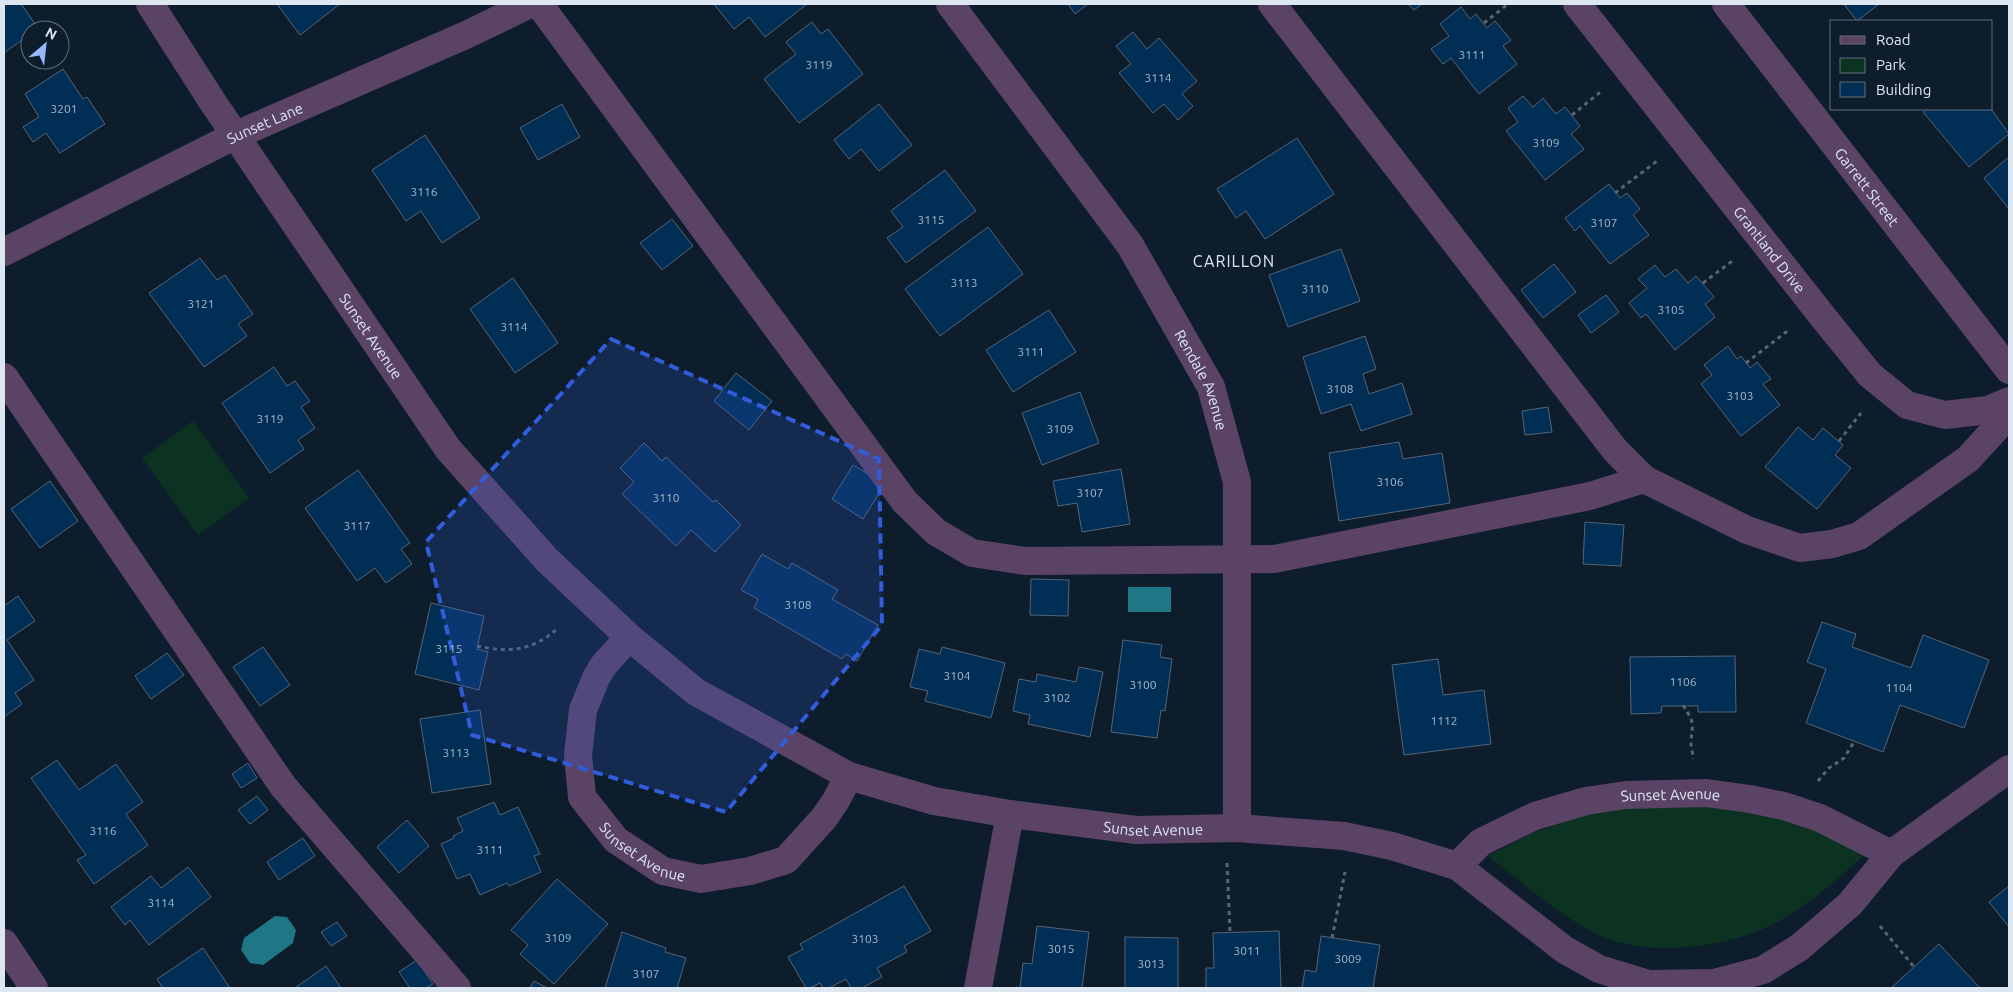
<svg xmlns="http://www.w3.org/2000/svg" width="2013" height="992" viewBox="0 0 2013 992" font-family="Ubuntu,sans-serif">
	<rect width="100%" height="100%" fill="#0e1d2c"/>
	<g fill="#0c3321">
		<polygon points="193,421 249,498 198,535 142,458"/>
		<path d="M1656,804L1715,806L1776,815L1825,833L1863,856C1838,879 1812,902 1783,919C1732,948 1645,960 1592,932C1555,911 1522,883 1488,856L1532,833L1589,814Z"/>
	</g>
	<g fill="#1f7785">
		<rect x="1128" y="587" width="43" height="25"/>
		<polygon points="275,916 287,917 296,930 293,943 263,965 250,963 241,950 244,938"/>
	</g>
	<g fill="#012e54" stroke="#546577">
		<polygon points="4,4 21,4 38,28 30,30 30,34 4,53"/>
		<polygon points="277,4 340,4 300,35"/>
		<polygon points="714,4 807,4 765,37 749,17 734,29"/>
		<polygon points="1068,4 1088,4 1075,14"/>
		<polygon points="1408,4 1422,4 1414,10"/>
		<polygon points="1844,4 1879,4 1857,21"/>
		<polygon points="1461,7 1470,19 1476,14 1487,28 1495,21 1511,40 1503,46 1517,64 1479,94 1451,58 1443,64 1431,49 1449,36 1440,24"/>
		<polygon points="812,22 821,34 828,29 863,74 799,123 764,79 796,54 786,42"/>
		<polygon points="1133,32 1147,49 1159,38 1197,81 1182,94 1193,106 1178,120 1164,104 1153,113 1119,73 1131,64 1116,46"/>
		<polygon points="63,69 83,99 87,97 105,124 60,153 46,133 33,142 23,127 39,117 25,94"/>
		<polygon points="1523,96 1533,107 1543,98 1556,114 1565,107 1580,126 1571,134 1584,149 1545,180 1506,131 1518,122 1508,108"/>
		<polygon points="562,104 580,137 538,160 520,128"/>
		<polygon points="879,104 912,145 879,171 861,149 849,159 834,140"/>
		<polygon points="1927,109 1991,109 2009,134 1969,167 1923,112"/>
		<polygon points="425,135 480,218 442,243 421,211 406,221 372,170"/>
		<polygon points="1297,138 1334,194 1265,239 1246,211 1236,218 1217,189"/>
		<polygon points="2009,157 2009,209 1984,178"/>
		<polygon points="945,170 976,211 906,263 887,238 903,227 891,211"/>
		<polygon points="1609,184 1620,198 1627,193 1640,209 1633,215 1649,235 1610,264 1580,226 1575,231 1565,218"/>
		<polygon points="672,219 693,246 662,270 640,243"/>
		<polygon points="988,227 1023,274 940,336 905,289"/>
		<polygon points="1341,249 1360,301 1288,327 1269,275"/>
		<polygon points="200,258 217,280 225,275 253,314 238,324 247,336 204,367 149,293"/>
		<polygon points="1554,264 1576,292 1543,318 1521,290"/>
		<polygon points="1655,265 1665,277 1676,269 1688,283 1696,276 1714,297 1705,304 1715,317 1675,350 1646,314 1641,318 1629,303 1647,288 1638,279"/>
		<polygon points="513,278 558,343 515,373 470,309"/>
		<polygon points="1606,295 1619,312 1591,333 1578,315"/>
		<polygon points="1049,310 1076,352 1013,392 986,350"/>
		<polygon points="1365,336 1376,369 1363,374 1369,394 1402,383 1412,414 1361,431 1351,404 1321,414 1303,357"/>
		<polygon points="1728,346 1737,359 1741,356 1750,368 1757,362 1771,379 1763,384 1780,405 1741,436 1701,384 1712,375 1704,365"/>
		<polygon points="274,367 287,386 295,381 310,401 301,407 315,428 298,440 304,449 270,473 222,403"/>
		<polygon points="736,373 772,401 749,430 714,401"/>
		<polygon points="1080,392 1099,443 1042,465 1022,413"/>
		<polygon points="1548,407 1552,432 1525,435 1522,411"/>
		<polygon points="1798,427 1813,440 1823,428 1843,445 1835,455 1851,468 1817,509 1765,467"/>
		<polygon points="1399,442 1403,459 1442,453 1450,503 1339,521 1329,453"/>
		<polygon points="644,443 662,461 666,457 713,502 716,500 741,525 715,552 691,530 676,546 622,494 634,482 620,468"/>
		<polygon points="853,465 885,484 863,519 832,499"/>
		<polygon points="1121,469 1130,524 1082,532 1077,503 1058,506 1053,481"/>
		<polygon points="358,470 410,543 401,549 412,564 386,583 375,568 357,581 305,508"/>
		<polygon points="50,481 78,521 40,548 11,509"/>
		<polygon points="1585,522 1624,525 1621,566 1583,564"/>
		<polygon points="762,554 788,569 792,563 838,590 832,599 878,625 857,661 846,654 842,659 754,608 758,599 741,590"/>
		<polygon points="1031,579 1069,580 1068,616 1030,615"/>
		<polygon points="18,596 35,621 7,640 34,680 15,693 22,704 4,717 4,606"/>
		<polygon points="431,603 484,616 477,649 488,652 479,690 415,674"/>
		<polygon points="1822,622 1856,634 1852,647 1911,668 1923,635 1989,660 1964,728 1900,705 1883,752 1806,723 1826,669 1807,662"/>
		<polygon points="1123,640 1162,645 1160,657 1172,659 1165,711 1161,710 1157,738 1111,732"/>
		<polygon points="263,647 290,685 260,706 233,667"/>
		<polygon points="942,647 1005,663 991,718 925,701 928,691 910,687 919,649 940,654"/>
		<polygon points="167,653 184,675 151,699 135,676"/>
		<polygon points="1735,656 1736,712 1698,712 1698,706 1662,706 1661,713 1631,714 1630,657"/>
		<polygon points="1438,659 1443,695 1484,690 1491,744 1404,755 1392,665"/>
		<polygon points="1079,667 1103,672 1090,737 1028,724 1030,715 1013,711 1019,679 1036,682 1037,674 1076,682"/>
		<polygon points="480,710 491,784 432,793 420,719"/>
		<polygon points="57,760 79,790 116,764 143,802 126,814 148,845 94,884 77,860 86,855 31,778"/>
		<polygon points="248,763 257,778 241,788 232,774"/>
		<polygon points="257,796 268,810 250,824 238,810"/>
		<polygon points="494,802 500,815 518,807 540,854 534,856 541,872 509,886 507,883 480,895 470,874 457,879 441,844 454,838 453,836 463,831 457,818"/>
		<polygon points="407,820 429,846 399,873 377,847"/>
		<polygon points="303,838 315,856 279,880 267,862"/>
		<polygon points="188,867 211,897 149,945 130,920 125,925 111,907 151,876 161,888"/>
		<polygon points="557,879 608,924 554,984 520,954 528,945 511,930"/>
		<polygon points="904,886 931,931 904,946 907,952 877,968 882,977 862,988 851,988 846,979 829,988 823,988 820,983 810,988 806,988 788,957 803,949 800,944"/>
		<polygon points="2009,886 2009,927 1989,902"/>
		<polygon points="337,922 347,936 331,946 321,932"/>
		<polygon points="1037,926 1089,932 1082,988 1020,988 1023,963 1032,964"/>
		<polygon points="1279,931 1281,988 1206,988 1206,968 1214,968 1213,933"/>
		<polygon points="622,932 666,948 665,952 686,958 677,988 605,988"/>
		<polygon points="1321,936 1380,945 1373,988 1302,988 1305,970 1316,972"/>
		<polygon points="1125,937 1178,938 1178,988 1125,988"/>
		<polygon points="1939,944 1980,988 1891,988 1914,967"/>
		<polygon points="203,948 230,988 163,988 157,979"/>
		<polygon points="417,960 433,984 426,988 410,988 399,972"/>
		<polygon points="326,966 341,988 295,988"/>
		<polygon points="534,981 547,988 530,988"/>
	</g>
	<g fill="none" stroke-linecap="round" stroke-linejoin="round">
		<g stroke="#586573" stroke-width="3" stroke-dasharray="4 4" stroke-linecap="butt">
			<polyline points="1484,23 1508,4"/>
			<polyline points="1572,115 1603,90"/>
			<polyline points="1615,193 1657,161"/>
			<polyline points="1703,283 1735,259"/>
			<polyline points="1746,363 1790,329"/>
			<polyline points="1839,441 1861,413"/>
			<path d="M477,646C509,653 532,651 557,629"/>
			<path d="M1683,705C1696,726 1692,721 1691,743C1691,748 1693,754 1693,759"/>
			<polyline points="1818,781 1829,768 1844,758 1854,742"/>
			<polyline points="1227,863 1230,932"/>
			<polyline points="1880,926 1914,967"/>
			<polyline points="1332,938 1345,872"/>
		</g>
		<g stroke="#5b4366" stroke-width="28">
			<path id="s1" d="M150,4L212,101L448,449L547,560L629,637L696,692L849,776L934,801L1010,814L1136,830L1237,828L1344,836L1392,846L1457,866L1565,950L1599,969L1648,984L1714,983L1763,970L1800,947L1850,904L1891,854L2009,769"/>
			<polyline points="539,4 905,502 936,532 972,553 1025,561 1274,559 1590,496 1644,479"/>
			<path id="s2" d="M950,4L1130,245L1211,387L1237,482V828"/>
			<polyline points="1272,4 1615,450 1644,479 1747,530 1800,548 1832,544 1859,536 1968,459 2000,424 2009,405"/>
			<path id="s3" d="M1577,4L1823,317L1870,375L1907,405L1945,415L1988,410L2009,401"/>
			<path id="s4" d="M1726,4L2009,370"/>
			<path id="s5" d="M4,252L236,135L466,35L530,4"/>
			<polyline points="4,377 283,786 457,988"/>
			<path id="s6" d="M629,637L603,666L596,678L583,710L578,755L582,797L616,840L663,871L701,879L750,871L786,860L824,818L835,802L849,776"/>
			<path id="s7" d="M1457,866L1481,842L1535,816L1586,801L1626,795L1706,793L1750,799L1784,806L1820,818L1891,854"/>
			<polyline points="4,943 34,988"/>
			<polyline points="978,988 1010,814"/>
		</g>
	</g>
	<path fill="#305ddb" fill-opacity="0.2" stroke="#305ddb" stroke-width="4" stroke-dasharray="10 6" stroke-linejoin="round" d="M611,339L879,459L882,625L726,812L472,735L426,542Z"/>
	<g text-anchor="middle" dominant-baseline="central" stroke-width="4" stroke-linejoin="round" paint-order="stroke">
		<g font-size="12" fill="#a6b9ca">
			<text x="1472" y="54">3111</text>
			<text x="819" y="64">3119</text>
			<text x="1158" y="77">3114</text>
			<text x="64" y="108">3201</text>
			<text x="1546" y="142">3109</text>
			<text x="424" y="191">3116</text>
			<text x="931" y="219">3115</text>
			<text x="1604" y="222">3107</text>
			<text x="964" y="282">3113</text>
			<text x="1315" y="288">3110</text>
			<text x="201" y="303">3121</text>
			<text x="1671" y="309">3105</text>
			<text x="514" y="326">3114</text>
			<text x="1031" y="351">3111</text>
			<text x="1340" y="388">3108</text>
			<text x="1740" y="395">3103</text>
			<text x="270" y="418">3119</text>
			<text x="1060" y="428">3109</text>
			<text x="1390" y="481">3106</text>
			<text x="1090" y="492">3107</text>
			<text x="666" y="497">3110</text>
			<text x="357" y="525">3117</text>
			<text x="798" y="604">3108</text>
			<text x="449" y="648">3115</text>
			<text x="957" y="675">3104</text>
			<text x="1683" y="681">1106</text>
			<text x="1143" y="684">3100</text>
			<text x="1899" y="687">1104</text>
			<text x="1057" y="697">3102</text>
			<text x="1444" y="720">1112</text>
			<text x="456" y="752">3113</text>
			<text x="103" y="830">3116</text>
			<text x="490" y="849">3111</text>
			<text x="161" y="902">3114</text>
			<text x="558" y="937">3109</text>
			<text x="865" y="938">3103</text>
			<text x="1061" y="948">3015</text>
			<text x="1247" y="950">3011</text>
			<text x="1348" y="958">3009</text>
			<text x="1151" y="963">3013</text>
			<text x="646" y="973">3107</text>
		</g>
		<g font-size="15" fill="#dde7f2" stroke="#0e1d2c">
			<text stroke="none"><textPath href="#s5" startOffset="291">Sunset Lane</textPath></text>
			<text stroke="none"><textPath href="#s4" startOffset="231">Garrett Street</textPath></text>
			<text stroke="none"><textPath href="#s3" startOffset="312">Grantland Drive</textPath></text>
			<text stroke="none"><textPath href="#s1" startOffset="399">Sunset Avenue</textPath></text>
			<text stroke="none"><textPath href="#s2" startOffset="454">Rendale Avenue</textPath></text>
			<text stroke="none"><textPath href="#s7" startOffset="232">Sunset Avenue</textPath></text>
			<text stroke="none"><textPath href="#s1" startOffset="1368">Sunset Avenue</textPath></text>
			<text stroke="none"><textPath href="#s6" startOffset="259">Sunset Avenue</textPath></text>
		</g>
		<g font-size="16" letter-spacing="1" fill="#dde7f2" stroke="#0e1d2c">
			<text x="1234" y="261">CARILLON</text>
		</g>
	</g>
	<rect width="2013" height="992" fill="none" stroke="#dde7f2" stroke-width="10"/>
	<rect x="1830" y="20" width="162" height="90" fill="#0e1d2c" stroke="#616e7b"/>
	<rect x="1840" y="36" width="25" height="8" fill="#5b4366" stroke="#616e7b"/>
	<text x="1876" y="45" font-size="15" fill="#dde7f2">Road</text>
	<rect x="1840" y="58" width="25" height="15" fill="#0c3321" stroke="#616e7b"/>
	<text x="1876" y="70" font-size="15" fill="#dde7f2">Park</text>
	<rect x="1840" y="82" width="25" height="15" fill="#012e54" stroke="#616e7b"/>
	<text x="1876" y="95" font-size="15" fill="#dde7f2">Building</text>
	<g transform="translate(45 45) rotate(28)"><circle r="24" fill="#0e1d2c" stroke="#616e7b"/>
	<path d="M0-4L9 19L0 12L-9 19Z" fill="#95b7fd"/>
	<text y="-8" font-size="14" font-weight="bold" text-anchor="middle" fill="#dde7f2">N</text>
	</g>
</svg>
